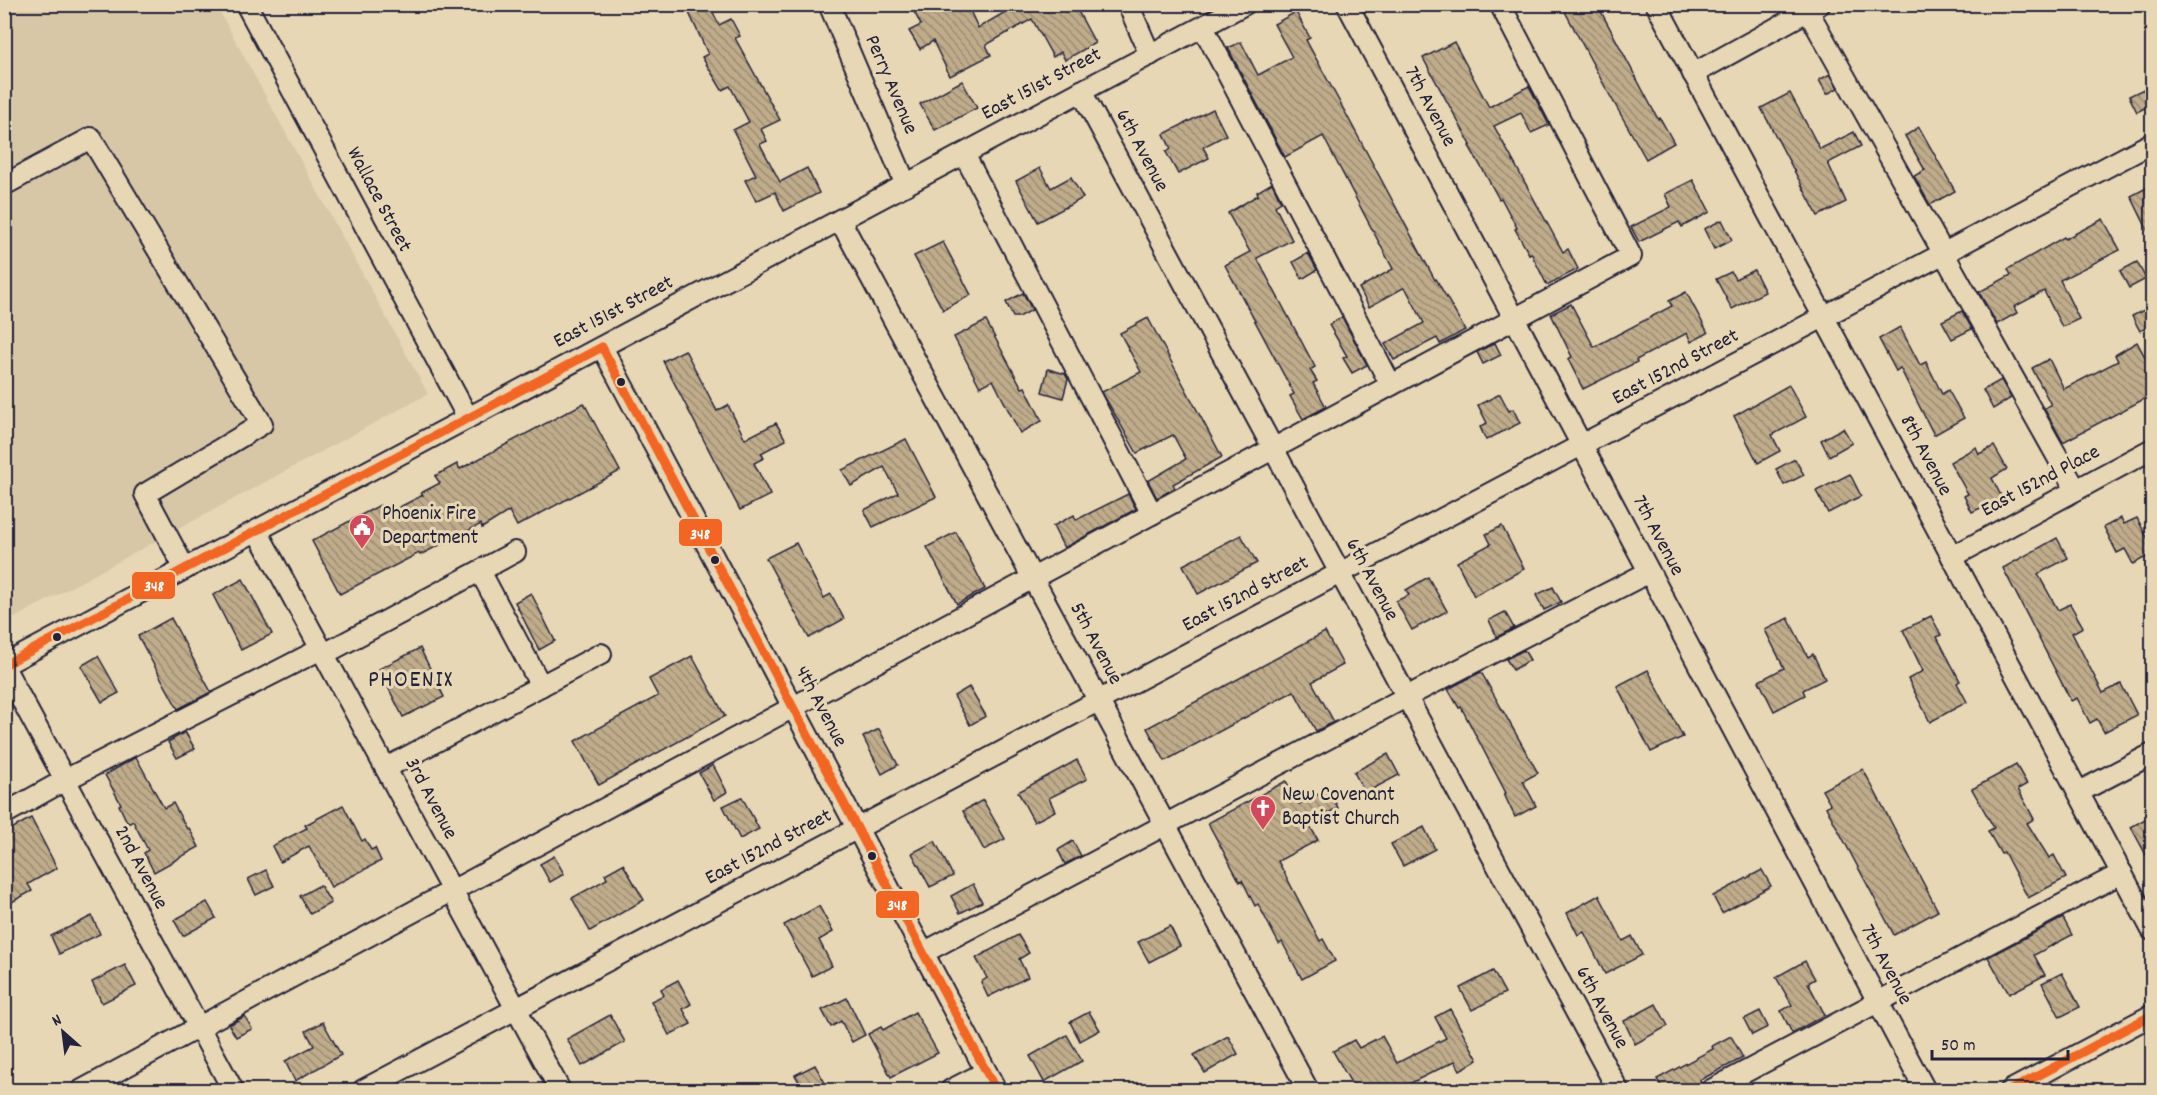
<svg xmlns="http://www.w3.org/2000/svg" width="2157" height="1095" viewBox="0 0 2157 1095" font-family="Dekko,sans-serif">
	<defs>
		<pattern id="building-back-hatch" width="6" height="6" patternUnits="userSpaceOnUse" patternTransform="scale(1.5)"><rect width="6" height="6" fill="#c0ac8b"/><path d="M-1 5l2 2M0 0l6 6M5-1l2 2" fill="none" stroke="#9c8c73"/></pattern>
	</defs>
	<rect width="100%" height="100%" fill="#e8d7b4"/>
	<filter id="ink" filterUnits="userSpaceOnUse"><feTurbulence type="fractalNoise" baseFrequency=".0167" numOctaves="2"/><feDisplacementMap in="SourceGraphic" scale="12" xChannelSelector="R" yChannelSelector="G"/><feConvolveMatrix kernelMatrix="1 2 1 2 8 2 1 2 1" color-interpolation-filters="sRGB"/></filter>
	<g filter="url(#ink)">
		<polygon fill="#d8c7a6" points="5,5 216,5 428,394 5,623"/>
		<g fill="url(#building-back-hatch)" stroke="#22223b" stroke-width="1.5">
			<polygon points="685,4 709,4 719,25 731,19 740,36 735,38 780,120 761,129 767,141 760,144 780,182 807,168 819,193 784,211 775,192 756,201 745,180 756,175 733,130 749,122 730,86 722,90 702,57 708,54"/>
			<polygon points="910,4 967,4 978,28 1019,4 1074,4 1095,43 1065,60 1061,52 1053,57 1032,19 986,45 991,55 950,76 933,41 920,49 909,31 921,25"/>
			<polygon points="1561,4 1597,4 1658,119 1660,118 1674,143 1646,159 1604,85"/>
			<polygon points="1296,12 1310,38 1306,40 1345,112 1435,280 1436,279 1465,330 1440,344 1437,338 1394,360 1385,344 1424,323 1406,289 1403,288 1369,307 1359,288 1393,269 1323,136 1285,157 1228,48 1241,42 1258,75 1262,73 1292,57 1274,24"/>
			<polygon points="1454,42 1489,107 1529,86 1549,125 1531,133 1521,113 1494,126 1563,252 1568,249 1578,269 1547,285 1531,253 1529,254 1515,229 1517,228 1501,198 1499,199 1483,170 1469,146 1471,145 1423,58"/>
			<polygon points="1830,74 1838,88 1827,94 1819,80"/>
			<polygon points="962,81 977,108 935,130 920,104"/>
			<polygon points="2152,85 2152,104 2137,112 2129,96"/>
			<polygon points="1790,93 1820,149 1854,132 1861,146 1828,163 1846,202 1818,216 1761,108"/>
			<polygon points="1213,109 1226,135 1203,147 1209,158 1178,174 1166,152 1171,149 1164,134"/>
			<polygon points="1919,127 1955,191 1930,205 1914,176 1925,170 1905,136"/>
			<polygon points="1040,168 1051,188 1071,177 1083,198 1038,222 1016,181"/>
			<polygon points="1693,180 1710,212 1682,227 1679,222 1639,242 1631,227 1671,207 1665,194"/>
			<polygon points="1272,183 1281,202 1275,206 1292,240 1257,258 1315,367 1310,370 1317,381 1313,383 1326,407 1303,419 1290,396 1294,394 1225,265 1250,252 1228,213 1258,195 1257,192"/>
			<polygon points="2152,185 2152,239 2131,196"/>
			<polygon points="2103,219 2120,250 2060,280 2079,319 2062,327 2044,291 2014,307 2017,313 1997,324 1979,292 2011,275 2008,269 2064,237 2065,239"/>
			<polygon points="1722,220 1732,240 1714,249 1704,229"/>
			<polygon points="943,242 971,295 943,310 914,256"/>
			<polygon points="1308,253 1317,270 1302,279 1293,262"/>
			<polygon points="2137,262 2146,279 2129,288 2120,271"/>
			<polygon points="1754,270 1765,292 1732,309 1716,279 1731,272 1735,279"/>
			<polygon points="1686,292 1708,333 1691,342 1687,333 1636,360 1637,362 1583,389 1568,359 1572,357 1551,314 1571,304 1594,347 1672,306 1669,301"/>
			<polygon points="1023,293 1032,310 1019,317 1013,317 1006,302"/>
			<polygon points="2152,306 2152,325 2140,331 2132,316"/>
			<polygon points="1962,311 1972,329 1952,339 1942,321"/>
			<polygon points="1342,317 1367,365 1352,373 1343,358 1347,356 1329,325"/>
			<polygon points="1148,318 1222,457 1173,484 1175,488 1157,498 1148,481 1186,459 1173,435 1137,453 1102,392 1141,372 1120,333"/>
			<polygon points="986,321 1022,388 1025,387 1042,421 1020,433 993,380 980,387 954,337"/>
			<polygon points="1900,327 1920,365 1926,362 1942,394 1948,390 1964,418 1934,435 1900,368 1896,371 1879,339"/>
			<polygon points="2137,342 2152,370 2152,386 2146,389 2150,396 2063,442 2044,408 2051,405 2032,368 2049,359 2064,389 2118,361 2115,355"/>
			<polygon points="1495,343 1501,355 1483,364 1477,352"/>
			<polygon points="685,350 717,411 728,405 745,439 776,423 786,440 761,453 764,458 754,463 770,495 740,510 663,361"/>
			<polygon points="1048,369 1065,374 1068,379 1063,398 1042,392"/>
			<polygon points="2001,380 2011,398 1993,409 1983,390"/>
			<polygon points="1789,385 1806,417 1772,435 1780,451 1758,463 1734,416"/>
			<polygon points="1500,394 1509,411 1513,409 1520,423 1486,440 1480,427 1487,423 1478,405"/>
			<polygon points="584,403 620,471 517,526 509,511 482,528 481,524 420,555 419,553 340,594 312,541 380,505 384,513 393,508 394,510 423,495 421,493 440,483 435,476 457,464 460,469"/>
			<polygon points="1843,428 1852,443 1829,456 1821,440"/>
			<polygon points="906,439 936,497 873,527 864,510 898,493 884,467 851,486 842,470"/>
			<polygon points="1994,446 2007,469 1992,478 2002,498 1972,512 1964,496 1968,494 1950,462 1976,447 1979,454"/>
			<polygon points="1795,459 1804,475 1784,485 1776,469"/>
			<polygon points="1850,474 1861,496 1828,513 1816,491"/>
			<polygon points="1128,494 1136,509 1064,548 1053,526 1074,515 1076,520"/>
			<polygon points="2121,518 2124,524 2137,518 2152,547 2152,554 2133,564 2125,549 2117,553 2104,527"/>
			<polygon points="1502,526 1524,569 1474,596 1457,562 1491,544 1486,534"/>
			<polygon points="956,532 985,589 957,604 927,547"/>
			<polygon points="1241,535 1257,563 1198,594 1183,565"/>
			<polygon points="2057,538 2068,558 2038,574 2058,610 2070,604 2083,627 2072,633 2103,693 2121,684 2137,715 2104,732 2097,719 2090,723 2077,698 2071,701 2003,568"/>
			<polygon points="796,543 824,598 831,594 844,619 809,638 766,558"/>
			<polygon points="1428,577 1447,611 1412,630 1396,601 1409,595 1406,590"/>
			<polygon points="243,579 272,634 241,650 213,595"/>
			<polygon points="1553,587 1561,602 1544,610 1536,595"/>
			<polygon points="531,593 555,641 539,650 515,602"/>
			<polygon points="1505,612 1514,628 1497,637 1489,620"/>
			<polygon points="1931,616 1941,635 1937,637 1960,681 1957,683 1967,702 1930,722 1908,679 1923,671 1903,630"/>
			<polygon points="171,618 211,692 178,709 138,636"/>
			<polygon points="1788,618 1808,657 1813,654 1825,679 1803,690 1805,695 1774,711 1759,681 1784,668 1765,630"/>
			<polygon points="1325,632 1343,665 1312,682 1334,722 1316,731 1294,691 1165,761 1147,728"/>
			<polygon points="420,648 444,697 403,717 379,669"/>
			<polygon points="1524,650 1530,660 1513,670 1506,659"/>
			<polygon points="98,656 119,693 102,702 81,666"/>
			<polygon points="692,656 725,716 599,785 575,741 658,696 649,679"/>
			<polygon points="1648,670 1683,737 1651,752 1617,686"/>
			<polygon points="1481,672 1538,773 1523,781 1536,806 1515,817 1504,794 1506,793 1461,707 1459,708 1448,689"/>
			<polygon points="969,687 986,716 970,725 954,696"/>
			<polygon points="879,729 898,765 882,774 863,737"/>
			<polygon points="185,732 195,749 177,758 168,742"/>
			<polygon points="1388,754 1399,775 1365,793 1354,772"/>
			<polygon points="136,757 164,808 173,803 187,829 189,828 199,847 154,872 144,853 148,850 133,821 128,824 119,805 121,804 105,775"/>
			<polygon points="1077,760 1087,779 1049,798 1055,811 1034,822 1018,792"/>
			<polygon points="713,765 727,792 714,800 699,773"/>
			<polygon points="2016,765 2027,784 2018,789 2034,819 2027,823 2049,858 2054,855 2066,878 2028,898 2004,852 2001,854 1988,831 1994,828 1972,789"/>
			<polygon points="1863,769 1938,911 1894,935 1826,807 1830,804 1822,790"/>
			<polygon points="1286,781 1299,804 1329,789 1338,808 1308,823 1318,840 1278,861 1320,941 1323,939 1335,961 1302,979 1282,942 1279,944 1258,904 1255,906 1242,880 1240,882 1208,823"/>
			<polygon points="742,797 759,829 740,839 723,806"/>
			<polygon points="983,800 1005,839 984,850 963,811"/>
			<polygon points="343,805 362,841 365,839 371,850 375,848 381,861 331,887 309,846 280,862 272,846 307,828 305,825"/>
			<polygon points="2152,815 2152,866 2131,827"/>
			<polygon points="31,818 57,868 28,884 32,891 10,903 4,893 4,833"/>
			<polygon points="1424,827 1435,849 1403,866 1391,844"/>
			<polygon points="935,841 953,876 930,887 912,853"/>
			<polygon points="1073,841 1081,856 1065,864 1058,850"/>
			<polygon points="554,856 564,874 550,882 540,864"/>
			<polygon points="623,864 644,900 590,931 572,898 607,879 605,874"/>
			<polygon points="266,870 274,886 256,895 248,879"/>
			<polygon points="1762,870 1771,886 1722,913 1713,896"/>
			<polygon points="973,884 982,902 960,913 951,896"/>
			<polygon points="320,885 331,903 310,914 300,896"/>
			<polygon points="1599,895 1623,941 1632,936 1642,955 1605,974 1584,932 1578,935 1567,913"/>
			<polygon points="207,902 216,918 183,936 174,920"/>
			<polygon points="819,906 833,932 819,940 832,966 812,976 784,925"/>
			<polygon points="92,916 100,934 59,954 51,936"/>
			<polygon points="2063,918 2072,935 2034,955 2045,975 2009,994 1988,957"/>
			<polygon points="1170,926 1180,946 1149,962 1138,942"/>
			<polygon points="1018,935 1029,953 1019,959 1028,977 988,997 981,982 987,978 976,958"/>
			<polygon points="1805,961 1815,979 1808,983 1825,1015 1792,1033 1781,1011 1792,1005 1776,977"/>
			<polygon points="125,965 136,986 102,1003 92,982"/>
			<polygon points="1493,971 1505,993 1472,1010 1460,988"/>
			<polygon points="2062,973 2080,1007 2060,1017 2042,983"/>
			<polygon points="678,980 691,1004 683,1009 691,1024 669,1035 651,1001 664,995 661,989"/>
			<polygon points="847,998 865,1035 852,1042 841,1021 831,1027 822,1010"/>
			<polygon points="1656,1004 1668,1026 1635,1044 1624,1021"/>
			<polygon points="1450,1009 1478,1060 1460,1070 1455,1061 1397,1090 1355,1090 1333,1051 1354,1040 1359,1048 1382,1036 1397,1063 1446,1038 1435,1017"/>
			<polygon points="1760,1011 1768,1027 1752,1035 1744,1019"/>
			<polygon points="915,1012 938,1053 891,1077 868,1034 881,1027 883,1030"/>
			<polygon points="1089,1012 1100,1030 1080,1041 1070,1022"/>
			<polygon points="610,1015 625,1042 582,1066 567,1039"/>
			<polygon points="245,1016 252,1029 236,1037 229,1025"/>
			<polygon points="323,1022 341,1055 295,1081 285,1061 314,1046 306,1031"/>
			<polygon points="1067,1035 1082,1061 1044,1082 1030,1056"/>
			<polygon points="1228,1036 1238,1054 1205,1073 1194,1055"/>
			<polygon points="1731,1036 1743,1058 1700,1080 1701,1084 1689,1090 1663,1090 1657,1079 1713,1049 1712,1046"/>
			<polygon points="815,1065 829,1090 804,1090 795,1075"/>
		</g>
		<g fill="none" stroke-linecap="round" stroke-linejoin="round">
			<g stroke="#22223b" stroke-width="24">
				<g id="minor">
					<polyline points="246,4 468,418"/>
					<polyline points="829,4 906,185"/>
					<polyline points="1128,4 1150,55"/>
					<polyline points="1347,4 1925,1090"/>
					<polyline points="1656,4 2152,930"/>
					<polyline points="1808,11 2076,490"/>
					<polyline points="1203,27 1391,385"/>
					<polyline points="1693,74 1820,4"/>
					<polyline points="1081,91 1618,1090"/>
					<polyline points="964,154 1152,514"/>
					<polyline points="4,185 91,138 262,424 145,494 185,569"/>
					<polyline points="840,220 1308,1090"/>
					<polyline points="602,347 996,1090"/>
					<polyline points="257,531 560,1090"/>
					<polyline points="1952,557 2152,449"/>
					<polyline points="480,571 541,686"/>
					<polyline points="324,654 515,552"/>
					<polyline points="4,665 1245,4"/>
					<polyline points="4,667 233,1090"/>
					<polyline points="386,768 601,654"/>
					<polyline points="2079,792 2152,754"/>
					<polyline points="4,814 65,780 321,649"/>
					<polyline points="923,953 1406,697 1649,572"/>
					<polyline points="82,1090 1631,256 1500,4"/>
					<polyline points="363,1090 2152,143"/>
					<polyline points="951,1090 986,1072"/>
					<polyline points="1711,1090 2122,873"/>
					<polyline points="2011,1090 2152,1015"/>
				</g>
			</g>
			<use href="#minor" stroke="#e8d7b4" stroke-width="20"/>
			<g stroke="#e8d7b4" stroke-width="14">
				<g id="bus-1">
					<polyline points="602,347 996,1090"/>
					<polyline points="4,665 602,347"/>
					<polyline points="2011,1090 2152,1015"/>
				</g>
			</g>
			<use href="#bus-1" stroke="#f26522" stroke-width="9"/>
		</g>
	</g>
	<defs>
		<g id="civic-pin" transform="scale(1.35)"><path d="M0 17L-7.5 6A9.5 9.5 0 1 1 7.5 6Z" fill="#d1495b" stroke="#e8d7b4"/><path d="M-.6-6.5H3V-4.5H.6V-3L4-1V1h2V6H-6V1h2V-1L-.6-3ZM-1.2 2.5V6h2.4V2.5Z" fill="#fff"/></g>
		<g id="church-pin" transform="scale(1.35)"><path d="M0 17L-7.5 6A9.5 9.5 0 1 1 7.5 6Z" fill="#d1495b" stroke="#e8d7b4"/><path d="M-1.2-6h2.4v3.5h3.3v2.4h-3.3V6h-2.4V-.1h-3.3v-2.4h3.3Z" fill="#fff"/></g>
	</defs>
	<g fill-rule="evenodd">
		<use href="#civic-pin" x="362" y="527"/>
		<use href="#church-pin" x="1263" y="808"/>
	</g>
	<g fill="#22223b" stroke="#e8d7b4" stroke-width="2">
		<circle cx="621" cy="382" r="5"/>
		<circle cx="715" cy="560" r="5"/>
		<circle cx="57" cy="637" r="5"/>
		<circle cx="872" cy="856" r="5"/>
	</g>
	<g text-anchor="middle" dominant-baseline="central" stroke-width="6" stroke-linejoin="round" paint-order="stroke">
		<g font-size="21" fill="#22223b" stroke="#e8d7b4">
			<text transform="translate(890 85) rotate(67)">Perry Avenue</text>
			<text transform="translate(1042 85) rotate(-28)">East 151st Street</text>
			<text transform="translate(1429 107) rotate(62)">7th Avenue</text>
			<text transform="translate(1141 151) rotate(62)">6th Avenue</text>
			<text transform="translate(378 200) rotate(62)">Wallace Street</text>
			<text transform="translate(614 313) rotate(-28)">East 151st Street</text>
			<text transform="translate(1676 368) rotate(-28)">East 152nd Street</text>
			<text transform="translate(1925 456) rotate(62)">8th Avenue</text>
			<text transform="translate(2041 482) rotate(-28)">East 152nd Place</text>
			<text transform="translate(1657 536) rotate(62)">7th Avenue</text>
			<text transform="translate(1371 580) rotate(62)">6th Avenue</text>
			<text transform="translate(1246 595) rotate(-28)">East 152nd Street</text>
			<text transform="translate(1095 644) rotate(62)">5th Avenue</text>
			<text transform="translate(820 707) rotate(62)">4th Avenue</text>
			<text transform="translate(430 799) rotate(62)">3rd Avenue</text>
			<text transform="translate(769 848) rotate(-28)">East 152nd Street</text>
			<text transform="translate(140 868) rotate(62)">2nd Avenue</text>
			<text transform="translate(1885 965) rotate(62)">7th Avenue</text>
			<text transform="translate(1601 1008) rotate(62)">6th Avenue</text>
		</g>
		<g font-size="21" fill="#22223b" stroke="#e8d7b4" text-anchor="start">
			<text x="382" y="515">Phoenix Fire<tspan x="382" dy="24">Department</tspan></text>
			<text x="1282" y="796">New Covenant<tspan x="1282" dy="24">Baptist Church</tspan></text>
		</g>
		<g font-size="24" letter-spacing="1.5" fill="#22223b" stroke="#e8d7b4">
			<text x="411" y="681">PHOENIX</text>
		</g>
	</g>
	<g stroke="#e8d7b4" stroke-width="2">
		<rect x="678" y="518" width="45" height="29" rx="6" fill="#f26522"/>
		<rect x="131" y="571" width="45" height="29" rx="6" fill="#f26522"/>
		<rect x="875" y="890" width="45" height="29" rx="6" fill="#f26522"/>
	</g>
	<g font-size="16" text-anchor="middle" font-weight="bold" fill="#fff">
		<text x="700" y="539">348</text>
		<text x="154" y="591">348</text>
		<text x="897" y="910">348</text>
	</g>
	<rect width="2157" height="1095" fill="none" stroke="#e8d7b4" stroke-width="24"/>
	<rect x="12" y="12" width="2133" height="1071" fill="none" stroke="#22223b" stroke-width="2" filter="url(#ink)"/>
	<g transform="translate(63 1032) rotate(332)" stroke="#e8d7b4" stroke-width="4.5" paint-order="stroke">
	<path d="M0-4.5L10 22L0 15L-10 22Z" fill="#22223b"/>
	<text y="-9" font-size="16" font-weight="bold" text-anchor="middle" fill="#22223b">N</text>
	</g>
	<path d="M1932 1050v9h136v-9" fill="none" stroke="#22223b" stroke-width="3"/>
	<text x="1941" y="1050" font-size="18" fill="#22223b" stroke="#e8d7b4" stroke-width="4.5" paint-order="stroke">50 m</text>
</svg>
